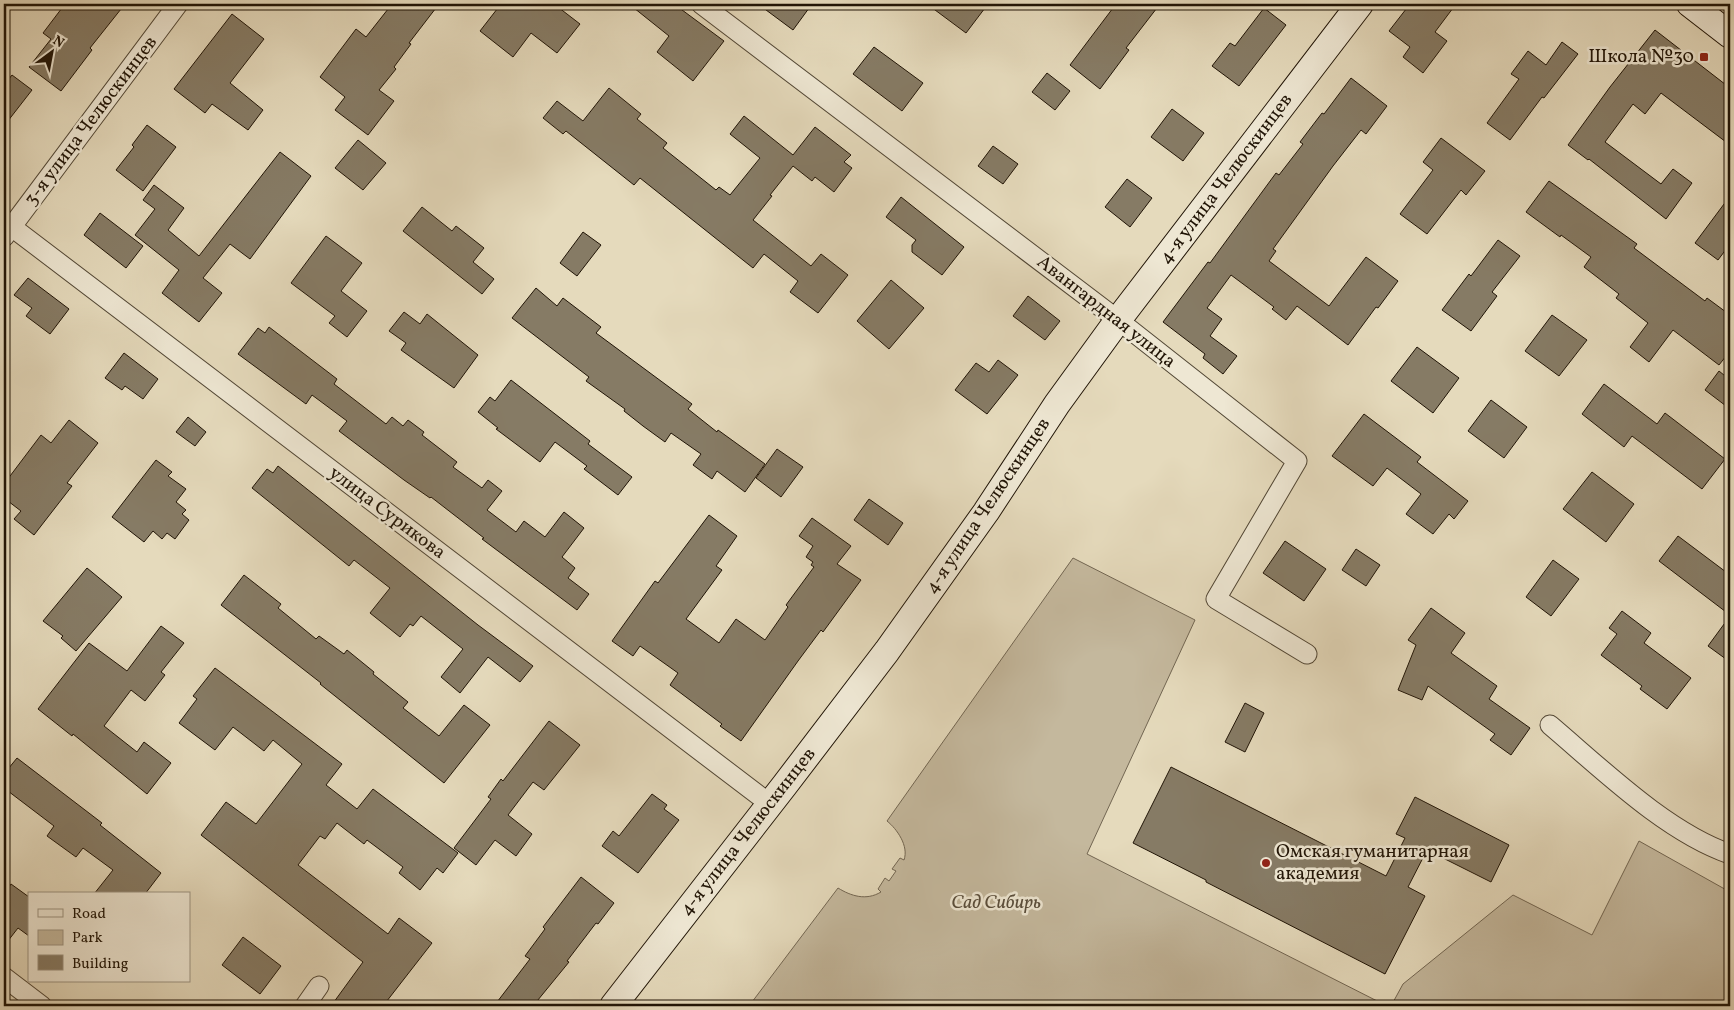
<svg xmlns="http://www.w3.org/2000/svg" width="1734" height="1010" viewBox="0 0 1734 1010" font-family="Vollkorn,serif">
	<rect width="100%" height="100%" fill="#e5dabc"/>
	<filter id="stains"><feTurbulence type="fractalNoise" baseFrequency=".004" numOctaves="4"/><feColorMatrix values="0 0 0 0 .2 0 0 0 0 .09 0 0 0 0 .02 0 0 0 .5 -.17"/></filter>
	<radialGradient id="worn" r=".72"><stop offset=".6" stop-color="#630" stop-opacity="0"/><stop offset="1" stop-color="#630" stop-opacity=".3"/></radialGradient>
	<g fill="#c4b89d" stroke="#726652">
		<path d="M1073,558L1195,620L1087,854L1387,1006H749L838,888C851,896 866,901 881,892L878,889L885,878L889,881L896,871L892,869L900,858L904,860C909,846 897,829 887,821Z"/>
		<polygon points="1639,841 1730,892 1730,1006 1391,1006 1403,984 1513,895 1592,935"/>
	</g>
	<g fill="#867b65" stroke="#201406">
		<polygon points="65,4 125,4 90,48 92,50 61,91 29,67 51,39 43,33"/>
		<polygon points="392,4 439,4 409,43 411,44 394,67 396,69 379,90 394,101 368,135 335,110 345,97 320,77 356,29 366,37"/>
		<polygon points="501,4 554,4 580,24 557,53 531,33 513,57 480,31"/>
		<polygon points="629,4 674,4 724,41 693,81 657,52 669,36"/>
		<polygon points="758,4 812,4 793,30"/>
		<polygon points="927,4 988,4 966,33"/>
		<polygon points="1116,4 1160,4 1126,48 1129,50 1100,89 1070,65"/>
		<polygon points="1410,4 1456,4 1435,32 1447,41 1423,73 1403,57 1410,47 1389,31"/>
		<polygon points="1264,8 1286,25 1239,86 1212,66 1230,43 1235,46"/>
		<polygon points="232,14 264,39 230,83 263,110 248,130 212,104 205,113 174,89"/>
		<polygon points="1655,30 1730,88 1730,145 1661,93 1645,114 1633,104 1605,142 1661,184 1673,169 1692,183 1666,219 1589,159 1588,160 1568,145 1610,87"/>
		<polygon points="1562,42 1578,54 1544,98 1542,97 1510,140 1487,123 1519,79 1511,74 1528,51 1546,65"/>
		<polygon points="874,47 923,83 902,111 853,74"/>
		<polygon points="1047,73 1070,91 1055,110 1032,92"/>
		<polygon points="12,75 32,90 4,126 4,85"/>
		<polygon points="1351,78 1387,106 1366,134 1361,130 1333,166 1273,249 1276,251 1269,261 1329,306 1366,257 1398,281 1378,308 1376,307 1348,345 1297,306 1286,320 1272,309 1274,307 1231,275 1207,308 1222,319 1210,336 1237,356 1223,374 1203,358 1205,354 1163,322 1208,262 1210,263 1276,173 1279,175 1303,144 1300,142 1322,113 1324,114"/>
		<polygon points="609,88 641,114 637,119 667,143 663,148 716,190 719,187 730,195 760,158 730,134 744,116 793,155 815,127 851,155 844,162 852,168 834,192 815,177 812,181 793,166 770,195 772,196 753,220 811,266 821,254 848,275 818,313 790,292 798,281 764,254 753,268 640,178 634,185 566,131 563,134 543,118 557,101 583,121"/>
		<polygon points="1172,109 1204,133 1183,161 1151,137"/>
		<polygon points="147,125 176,147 143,191 116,170 134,147 132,145"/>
		<polygon points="1441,138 1485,171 1466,195 1461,190 1427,234 1400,214 1433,170 1423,162"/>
		<polygon points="358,140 386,163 363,190 335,168"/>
		<polygon points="993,146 1018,164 1003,184 978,166"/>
		<polygon points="280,152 311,176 250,259 230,244 203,278 222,293 199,322 162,293 179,270 135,235 155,209 143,200 154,185 184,208 168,230 199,256"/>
		<polygon points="1127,179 1152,198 1130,227 1105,207"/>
		<polygon points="1549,181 1637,244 1634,248 1705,301 1707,298 1730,315 1730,351 1719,365 1673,330 1649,362 1630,347 1648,323 1616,298 1619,294 1584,267 1591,257 1561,235 1560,237 1526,212"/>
		<polygon points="1730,196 1730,244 1718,260 1695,243"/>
		<polygon points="901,197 964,247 942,275 912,252 912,245 916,240 886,217"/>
		<polygon points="422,207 452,231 456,226 484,248 473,262 494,279 482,294 403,231"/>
		<polygon points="100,213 143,246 126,268 84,235"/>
		<polygon points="583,232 601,245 577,276 560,263"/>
		<polygon points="326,236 362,263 341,291 367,311 347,337 329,323 335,316 291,283"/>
		<polygon points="1498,240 1520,256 1492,292 1497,296 1471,331 1442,310 1469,274 1471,276"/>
		<polygon points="28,278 69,309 50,334 26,316 32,308 14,295"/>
		<polygon points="891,280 924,308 889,349 857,321"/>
		<polygon points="536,288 557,306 563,298 601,327 596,333 692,404 688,409 717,432 718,430 765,464 745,492 717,471 712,479 693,465 701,454 671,433 665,442 643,426 624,411 625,409 586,381 589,377 512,318"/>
		<polygon points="1028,296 1060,321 1045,340 1013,316"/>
		<polygon points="404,312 420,324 427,314 478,355 454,388 401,350 406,343 389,331"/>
		<polygon points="1552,315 1587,340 1559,376 1525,351"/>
		<polygon points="269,327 337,379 334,384 386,424 392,417 403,426 408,420 424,432 422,435 457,462 453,467 482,488 488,480 502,491 487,510 516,532 524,521 545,537 564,512 584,528 562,557 575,568 568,578 589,594 577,610 482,539 484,538 431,497 430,498 404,480 339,431 347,421 312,395 306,404 238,354 258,328 265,333"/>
		<polygon points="1417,347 1459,378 1433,413 1391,381"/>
		<polygon points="124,353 158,379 143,399 125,386 122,390 105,378"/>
		<polygon points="998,360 1018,375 987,414 955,390 976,363 989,372"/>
		<polygon points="1719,371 1730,380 1730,409 1705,390"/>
		<polygon points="511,380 590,441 588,444 632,477 618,495 584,469 587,466 555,442 540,462 496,429 498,428 478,412 490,397 495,401"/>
		<polygon points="1604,384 1657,424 1665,413 1725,459 1702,489 1632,436 1624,447 1582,414"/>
		<polygon points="1491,400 1527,427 1504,458 1468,431"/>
		<polygon points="1364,414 1421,457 1417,462 1468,501 1454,519 1449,514 1433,534 1406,514 1421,494 1387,468 1373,486 1332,456"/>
		<polygon points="188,417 206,432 195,446 176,432"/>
		<polygon points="69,420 98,443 67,483 72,486 34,535 14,519 21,511 4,498 4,484 41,435 51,443"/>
		<polygon points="777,449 803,467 781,497 756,478"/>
		<polygon points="156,460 172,472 168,476 186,489 176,502 186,510 182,514 189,520 175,539 167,533 162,539 153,531 144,542 112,517"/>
		<polygon points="278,466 478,625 533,666 520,682 488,657 460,693 441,677 463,649 421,616 413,626 410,624 400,637 370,613 390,588 354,560 349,566 252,488 267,469 273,473"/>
		<polygon points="1592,472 1634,504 1606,542 1563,509"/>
		<polygon points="869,499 903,523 888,545 854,520"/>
		<polygon points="709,515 737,536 716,566 722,570 686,619 719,643 736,619 765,640 788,607 786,605 814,567 811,565 813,562 806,557 813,546 799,536 812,518 851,546 837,564 861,580 823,632 821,630 798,661 741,741 720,726 722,724 670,685 678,673 640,646 633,656 612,641 655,581 658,583"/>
		<polygon points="1678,536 1730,575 1730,615 1659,561"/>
		<polygon points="1285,541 1326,569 1304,601 1263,573"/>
		<polygon points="1356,549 1380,565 1366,586 1342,570"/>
		<polygon points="1553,560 1579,579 1551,616 1526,597"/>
		<polygon points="87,568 122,597 76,651 61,638 63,636 43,621"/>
		<polygon points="244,575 281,604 278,608 316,639 319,636 344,654 347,650 374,672 373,674 408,702 403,708 439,736 464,705 490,725 444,783 320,684 321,683 221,605"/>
		<polygon points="1431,608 1465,633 1451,653 1497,686 1489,699 1530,728 1511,755 1490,740 1495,734 1428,686 1422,700 1398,690 1416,645 1408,640"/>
		<polygon points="1622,611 1651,633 1644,643 1691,678 1667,709 1640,689 1642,686 1601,655 1617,634 1609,628"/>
		<polygon points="1730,616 1730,662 1708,646"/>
		<polygon points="161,626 184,643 161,672 165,675 145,701 131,690 104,726 137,752 144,742 171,763 147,794 73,734 72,736 38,709 89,643 127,671"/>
		<polygon points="215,668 342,764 326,785 357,809 373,789 458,853 443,873 437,868 420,890 399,873 403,867 367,840 364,844 337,823 325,839 320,836 298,865 388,934 399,918 432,943 383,1006 331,1006 363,962 201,835 226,802 256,824 302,764 273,740 264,751 233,727 215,750 179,723 197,699 193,696"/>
		<polygon points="1245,703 1264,713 1245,752 1225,742"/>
		<polygon points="549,721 580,745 544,790 533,782 508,815 532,834 516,856 495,840 476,865 454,848 491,799 488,797 501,779 503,781"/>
		<polygon points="17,758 102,823 100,825 161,873 145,894 94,894 113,870 83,848 76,857 47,836 54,826 4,788 4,774"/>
		<polygon points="1171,767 1386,876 1405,838 1396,834 1415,797 1509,845 1491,882 1427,850 1408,887 1425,896 1385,974 1206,882 1206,880 1133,843"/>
		<polygon points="652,794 667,805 664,809 679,820 638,873 602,846 613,831 619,836"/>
		<polygon points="581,877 614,903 598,924 596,923 567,961 569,962 533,1006 494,1006 530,959 525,956 545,929 543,927"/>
		<polygon points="11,884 29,897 29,936 18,928 4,946 4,894"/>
		<polygon points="243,937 281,966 260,994 222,965"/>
	</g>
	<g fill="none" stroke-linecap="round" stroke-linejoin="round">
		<g stroke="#514634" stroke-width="21">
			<g id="minor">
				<polyline points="701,4 1118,320 1297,461 1216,599 1307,654"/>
				<polyline points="4,221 770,804"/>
				<polyline points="4,237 178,4"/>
				<path d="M1550,725C1602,769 1666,832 1730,854"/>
				<polyline points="4,977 42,1006"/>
				<polyline points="305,1006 319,986"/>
			</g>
		</g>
		<g stroke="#201406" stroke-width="28">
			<g id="secondary">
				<polyline points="1690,4 1730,35"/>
				<polyline points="613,1006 784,786 887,651 986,512 1057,404 1118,320 1360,4"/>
			</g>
		</g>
		<use href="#minor" stroke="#eee7d3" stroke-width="19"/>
		<use href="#secondary" stroke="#eee7d3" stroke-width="26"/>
	</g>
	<g fill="#8f2418" stroke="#eee7d3" stroke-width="2">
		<rect x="1699" y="52" width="10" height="10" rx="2.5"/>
		<circle cx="1266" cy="863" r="5"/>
	</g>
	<g text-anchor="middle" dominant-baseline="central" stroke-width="5" stroke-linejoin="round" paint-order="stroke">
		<g font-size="19" fill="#201406" stroke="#eee7d3" text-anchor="end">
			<text x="1694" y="57">Школа №30</text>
			<text x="1276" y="852" text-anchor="start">Омская гуманитарная<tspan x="1276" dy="22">академия</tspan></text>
		</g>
		<g font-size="19" fill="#201406" stroke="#eee7d3">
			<text transform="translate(91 121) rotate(-53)">3-я улица Челюскинцев</text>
			<text transform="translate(1226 179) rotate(-53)">4-я улица Челюскинцев</text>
			<text transform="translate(1106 312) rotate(38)">Авангардная улица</text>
			<text transform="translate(988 506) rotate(-56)">4-я улица Челюскинцев</text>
			<text transform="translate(387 513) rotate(37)">улица Сурикова</text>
			<text transform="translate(748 832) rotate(-52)">4-я улица Челюскинцев</text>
		</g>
		<g font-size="19" font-style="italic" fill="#594d3b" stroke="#eee7d3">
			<text x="996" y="903">Сад Сибирь</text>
		</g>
	</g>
	<rect width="1734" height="1010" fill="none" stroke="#e5dabc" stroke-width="20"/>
	<rect x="5" y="5" width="1724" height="1000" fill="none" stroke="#201406" stroke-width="2.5"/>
	<rect x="10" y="10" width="1714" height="990" fill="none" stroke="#201406"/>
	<rect x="28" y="892" width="162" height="90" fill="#eee7d3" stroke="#9c9381"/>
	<rect x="38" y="909" width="25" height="8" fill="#eee7d3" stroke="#9c9381"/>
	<text x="72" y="918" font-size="15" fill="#201406">Road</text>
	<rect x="38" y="930" width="25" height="15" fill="#c4b89d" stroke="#9c9381"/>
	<text x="72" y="942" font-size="15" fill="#201406">Park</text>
	<rect x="38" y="955" width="25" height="15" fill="#867b65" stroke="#9c9381"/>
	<text x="72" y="968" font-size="15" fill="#201406">Building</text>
	<g transform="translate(52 52) rotate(32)" stroke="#eee7d3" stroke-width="4" paint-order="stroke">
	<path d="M0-4L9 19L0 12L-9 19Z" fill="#201406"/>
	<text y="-8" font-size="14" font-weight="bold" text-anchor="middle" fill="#201406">N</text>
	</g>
	<rect width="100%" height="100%" filter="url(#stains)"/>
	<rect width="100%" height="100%" fill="url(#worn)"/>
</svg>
